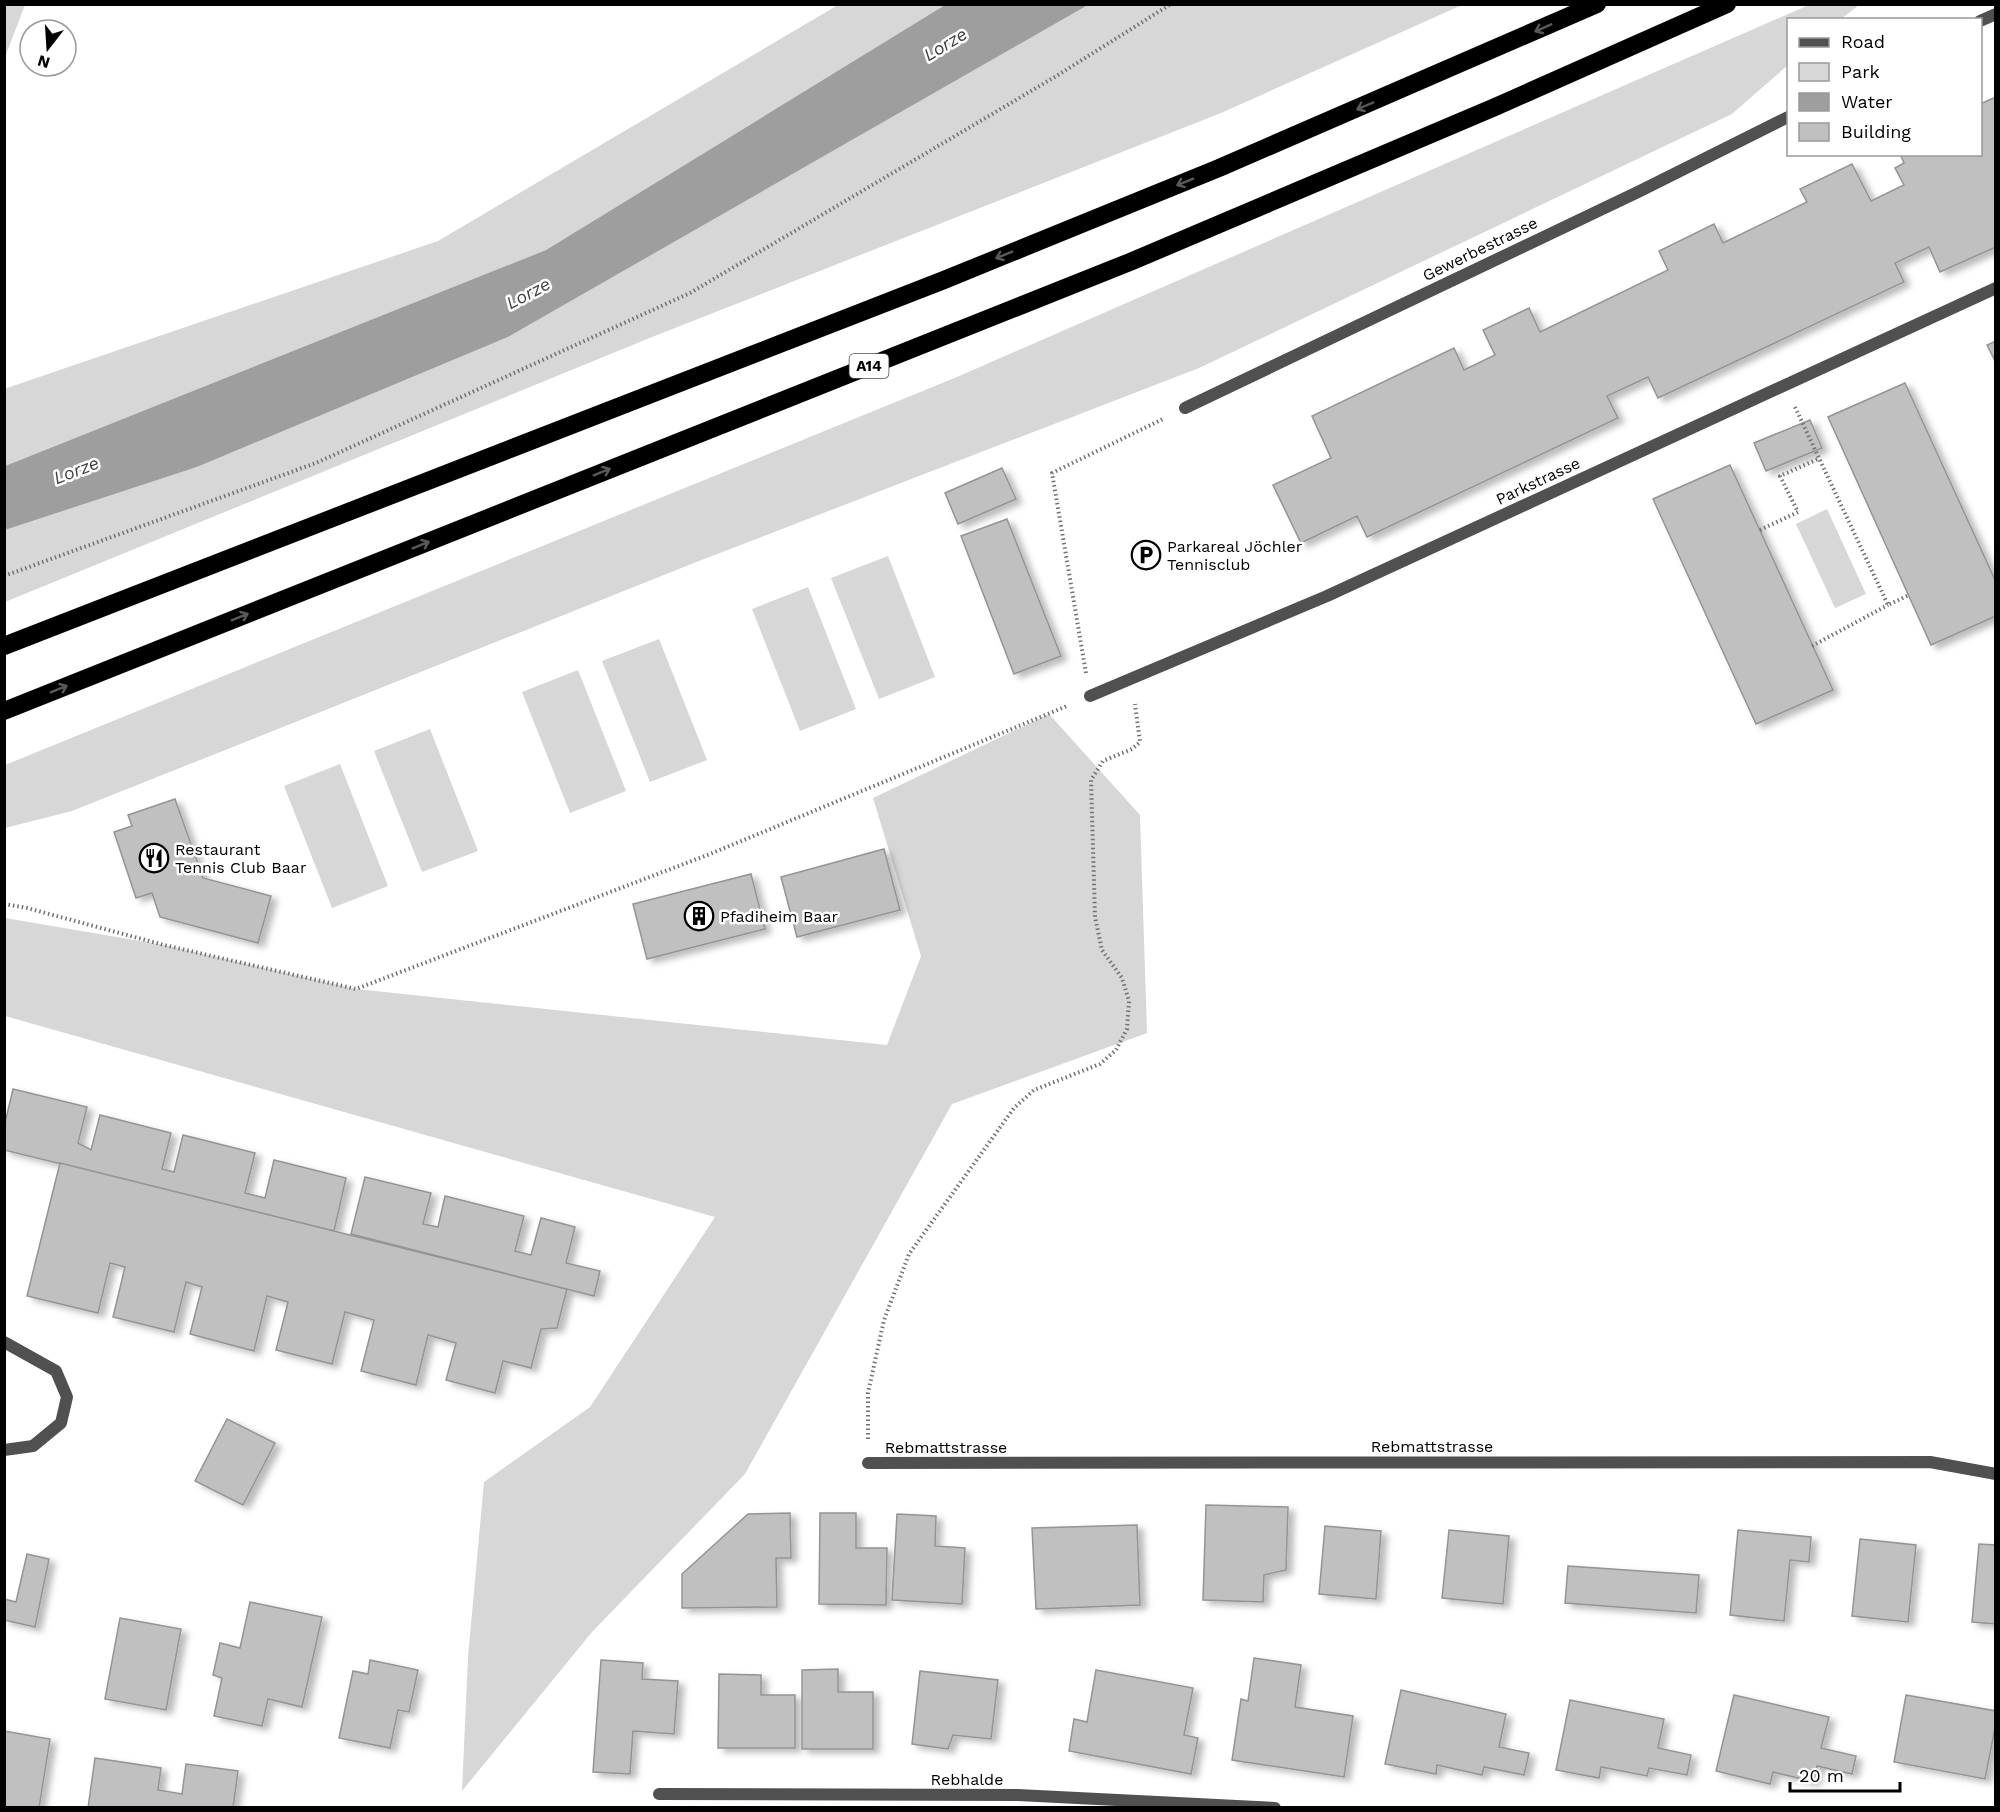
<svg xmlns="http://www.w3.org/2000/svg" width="2000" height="1812" viewBox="0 0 2000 1812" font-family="'Work Sans',sans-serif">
	<defs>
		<filter id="shadow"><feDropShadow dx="6" dy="4" stdDeviation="3" flood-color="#0004"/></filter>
	</defs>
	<rect width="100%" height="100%" fill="#fff"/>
	<g fill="#d7d7d7">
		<polygon points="5,4 25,5 5,57 4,5"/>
		<polygon points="1811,4 1859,5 1841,19 1788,20 1788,65 1732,114 1199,368 699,561 72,811 5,828 5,765 957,377"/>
		<polygon points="838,5 945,5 546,250 5,466 4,389 438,241"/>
		<polygon points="1088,5 1462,5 1221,113 652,337 5,602 5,530 197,467 508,337"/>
		<polygon points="1827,509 1866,594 1835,608 1796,524"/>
		<polygon points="888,556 935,677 879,699 831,578"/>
		<polygon points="808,587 856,709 800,731 752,609"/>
		<polygon points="659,639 707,760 650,782 602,661"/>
		<polygon points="578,670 626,791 570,813 522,692"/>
		<polygon points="1049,714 1140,815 1147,1033 952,1104 745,1474 592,1632 462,1791 468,1657 484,1482 590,1407 715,1217 5,1016 5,918 164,945 356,989 887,1045 921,956 873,798"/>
		<polygon points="430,729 478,851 422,872 374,751"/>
		<polygon points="340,764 388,886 332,908 284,786"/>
	</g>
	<polygon fill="#9e9e9e" points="945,5 1088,5 508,337 197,467 5,530 5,466 546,250"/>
	<g fill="#c0c0c0" stroke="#949494" stroke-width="1.5" filter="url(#shadow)">
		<polygon points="1996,97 1996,247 1940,272 1929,247 1895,263 1904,282 1658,398 1648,377 1607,396 1618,418 1367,537 1357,516 1301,543 1273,485 1331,458 1312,416 1454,348 1464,370 1495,355 1483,330 1529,308 1540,332 1668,270 1659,251 1714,224 1723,243 1807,202 1800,189 1852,164 1871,201 1904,185 1895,168 1904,163 1900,154 1980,154 1980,104"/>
		<polygon points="1996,341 1996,363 1987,345"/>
		<polygon points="1905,383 1996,582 1996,616 1931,645 1828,417"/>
		<polygon points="1810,420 1822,448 1766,471 1754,443"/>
		<polygon points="1730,465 1833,690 1756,724 1653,499"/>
		<polygon points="1002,468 1016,499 958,524 945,493"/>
		<polygon points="1007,519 1061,656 1014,674 961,536"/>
		<polygon points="175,799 203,878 271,896 258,943 160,917 152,893 136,898 114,832 132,826 128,815"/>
		<polygon points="884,849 900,910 797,937 781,877"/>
		<polygon points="751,874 765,929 647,959 633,904"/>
		<polygon points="13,1089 87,1107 78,1143 91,1150 100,1115 171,1133 162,1169 174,1172 183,1135 255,1153 245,1193 265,1198 274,1160 346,1178 334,1231 4,1150 4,1127"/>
		<polygon points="60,1163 567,1289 557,1328 541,1329 531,1368 503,1361 495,1393 446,1380 456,1343 428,1335 416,1385 361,1371 374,1320 345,1312 332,1364 276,1350 288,1302 267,1296 254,1351 190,1334 202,1287 186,1282 174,1332 113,1317 125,1267 110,1263 98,1313 27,1296"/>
		<polygon points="365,1177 431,1193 423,1224 438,1227 445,1196 524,1216 515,1251 531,1255 541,1218 575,1227 566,1263 600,1271 594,1296 351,1234"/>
		<polygon points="227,1419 275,1443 243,1505 195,1481"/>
		<polygon points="1206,1505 1288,1507 1286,1570 1264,1575 1263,1602 1203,1600"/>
		<polygon points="790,1513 791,1558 776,1558 777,1607 682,1608 682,1574 748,1514"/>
		<polygon points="820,1513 856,1513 856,1548 887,1548 886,1605 819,1604"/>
		<polygon points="897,1514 936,1516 935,1546 965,1548 962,1604 892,1600"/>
		<polygon points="1137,1525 1140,1605 1036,1609 1032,1528"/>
		<polygon points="1325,1526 1381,1531 1376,1599 1319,1594"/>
		<polygon points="1449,1530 1509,1536 1503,1604 1442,1598"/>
		<polygon points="1738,1530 1811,1537 1809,1562 1790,1560 1784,1621 1730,1615"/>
		<polygon points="1860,1539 1916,1545 1908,1622 1852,1616"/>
		<polygon points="1979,1544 1996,1545 1996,1624 1972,1622"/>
		<polygon points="27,1554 49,1559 35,1627 4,1620 4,1599 16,1602"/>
		<polygon points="1568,1566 1699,1575 1696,1613 1565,1603"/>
		<polygon points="250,1602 322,1617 302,1707 268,1699 262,1726 214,1716 222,1678 213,1675 220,1643 240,1648"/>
		<polygon points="120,1618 181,1629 166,1710 105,1699"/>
		<polygon points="1254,1658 1301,1665 1295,1707 1353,1716 1344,1777 1232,1760 1241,1699 1248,1701"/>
		<polygon points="370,1660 418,1670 409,1712 398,1710 390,1748 339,1738 353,1671 368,1674"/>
		<polygon points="601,1660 643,1663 642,1679 678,1681 674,1734 633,1731 630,1774 593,1772"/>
		<polygon points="838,1669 838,1692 873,1692 873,1749 802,1749 802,1670"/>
		<polygon points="1096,1670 1193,1688 1184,1735 1198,1738 1191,1774 1069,1751 1074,1719 1087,1722"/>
		<polygon points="920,1671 998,1680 991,1739 953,1735 948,1749 912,1744"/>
		<polygon points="719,1674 761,1675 761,1695 795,1695 795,1748 718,1748"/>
		<polygon points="1401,1690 1506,1714 1499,1747 1529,1753 1524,1775 1484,1767 1482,1775 1437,1765 1436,1774 1385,1764"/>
		<polygon points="1734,1695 1829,1717 1821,1748 1856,1756 1852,1774 1817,1766 1814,1782 1773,1772 1770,1784 1716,1771"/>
		<polygon points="1906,1695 1996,1711 1996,1723 1985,1779 1894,1762"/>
		<polygon points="1570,1700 1664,1719 1658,1748 1691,1755 1687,1775 1649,1768 1647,1776 1601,1767 1599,1778 1556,1770"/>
		<polygon points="4,1731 50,1739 39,1808 4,1808"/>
		<polygon points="95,1758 161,1768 158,1790 182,1794 186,1764 238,1771 233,1808 88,1808"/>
	</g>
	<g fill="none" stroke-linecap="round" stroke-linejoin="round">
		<g stroke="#727272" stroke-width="4" stroke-dasharray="1.5 3" stroke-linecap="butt">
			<polyline points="1795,407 1888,605 1909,595"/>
			<polyline points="1760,530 1798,512 1780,476 1818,459"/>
			<polyline points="4,576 316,463 690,293 1058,75 1171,4"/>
			<polyline points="1812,646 1888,605"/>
			<polyline points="1086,673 1052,473 1163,419"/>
			<polyline points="4,904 27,908 164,945 356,989 710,854 1067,706"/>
			<polyline points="868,1439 868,1393 884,1320 909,1254 1014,1108 1034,1090 1100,1064 1116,1050 1127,1029 1129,1001 1122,978 1102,950 1095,917 1091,780 1103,761 1132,749 1140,742 1135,704"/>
		</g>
		<g stroke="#505050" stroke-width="12">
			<polyline points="1980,21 1996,14"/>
			<polyline points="1185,408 1640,191 1788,117"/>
			<polyline points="1090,696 1327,596 1996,288"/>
			<polyline points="4,1342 56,1371 67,1397 61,1423 33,1446 4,1450"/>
			<polyline points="868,1463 1930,1462 1996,1474"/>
			<polyline points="659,1794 1018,1795 1275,1808"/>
		</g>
		<g stroke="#000" stroke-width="18">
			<polyline points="4,646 944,280 1219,168 1597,4"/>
			<polyline points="4,711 1130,262 1495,107 1727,4"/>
		</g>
	</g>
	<defs><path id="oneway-shaft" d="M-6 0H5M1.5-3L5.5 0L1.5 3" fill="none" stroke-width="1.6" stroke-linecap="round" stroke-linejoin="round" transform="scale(1.5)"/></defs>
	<g stroke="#595959">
		<use href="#oneway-shaft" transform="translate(1543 28) rotate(156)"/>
		<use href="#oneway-shaft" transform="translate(1365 106) rotate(157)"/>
		<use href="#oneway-shaft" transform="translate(1185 182) rotate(158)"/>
		<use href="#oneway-shaft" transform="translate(1004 255) rotate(158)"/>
		<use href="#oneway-shaft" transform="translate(602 472) rotate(-22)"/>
		<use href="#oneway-shaft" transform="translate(421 545) rotate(-22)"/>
		<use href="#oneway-shaft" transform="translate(240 617) rotate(-22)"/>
		<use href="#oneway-shaft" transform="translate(59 689) rotate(-22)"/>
	</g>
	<defs>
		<g id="parking-ring" transform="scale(1.5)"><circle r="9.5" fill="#fff" stroke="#000" stroke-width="1.5"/><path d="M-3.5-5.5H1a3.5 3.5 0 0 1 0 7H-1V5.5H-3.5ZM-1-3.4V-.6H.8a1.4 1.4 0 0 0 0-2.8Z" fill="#000"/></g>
		<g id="restaurant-ring" transform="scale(1.5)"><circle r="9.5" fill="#fff" stroke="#000" stroke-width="1.5"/><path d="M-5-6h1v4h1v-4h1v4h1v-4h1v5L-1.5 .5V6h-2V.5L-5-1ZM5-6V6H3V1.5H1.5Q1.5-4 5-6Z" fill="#000"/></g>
		<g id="building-ring" transform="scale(1.5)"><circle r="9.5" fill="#fff" stroke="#000" stroke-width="1.5"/><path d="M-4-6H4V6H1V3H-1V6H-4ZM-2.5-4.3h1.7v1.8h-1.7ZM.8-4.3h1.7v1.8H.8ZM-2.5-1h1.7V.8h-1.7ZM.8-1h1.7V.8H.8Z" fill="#000"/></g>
	</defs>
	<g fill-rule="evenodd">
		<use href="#parking-ring" x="1146" y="555"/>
		<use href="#restaurant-ring" x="154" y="858"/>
		<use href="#building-ring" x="699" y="916"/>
	</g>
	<g text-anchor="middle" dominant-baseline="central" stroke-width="5" stroke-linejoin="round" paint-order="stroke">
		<rect fill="#fff" stroke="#4c4c4c" stroke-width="1.5" x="849.5" y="354" width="39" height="24" rx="4.5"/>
		<g font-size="15" font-weight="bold" fill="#000">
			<text x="869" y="366">A14</text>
		</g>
		<g font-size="16" fill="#000" stroke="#fff">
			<text transform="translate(1480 249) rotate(-26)">Gewerbestrasse</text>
			<text transform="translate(1538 481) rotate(-25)">Parkstrasse</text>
			<text x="1432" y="1446">Rebmattstrasse</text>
			<text x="946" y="1447">Rebmattstrasse</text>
			<text x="967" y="1779">Rebhalde</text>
		</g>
		<g font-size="16" fill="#000" stroke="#fff" text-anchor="start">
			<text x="1167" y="546">Parkareal Jöchler<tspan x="1167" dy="18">Tennisclub</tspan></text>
			<text x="175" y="849">Restaurant<tspan x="175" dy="18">Tennis Club Baar</tspan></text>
			<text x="720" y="916">Pfadiheim Baar</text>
		</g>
		<g font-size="18" font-style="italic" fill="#3f3f3f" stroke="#fff">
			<text transform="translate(945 44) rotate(-31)">Lorze</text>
			<text transform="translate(528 293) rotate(-28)">Lorze</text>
			<text transform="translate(76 470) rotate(-21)">Lorze</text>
		</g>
	</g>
	<rect width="2000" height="1812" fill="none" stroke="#000000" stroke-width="12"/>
	<rect x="1787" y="18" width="195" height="138" fill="#ffffff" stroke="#999999" stroke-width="1.5"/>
	<rect x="1799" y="38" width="30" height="9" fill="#505050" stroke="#999999" stroke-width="1.5"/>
	<text x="1841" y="48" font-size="18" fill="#000000">Road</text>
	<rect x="1799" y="63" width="30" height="18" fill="#d7d7d7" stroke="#999999" stroke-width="1.5"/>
	<text x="1841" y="78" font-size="18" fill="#000000">Park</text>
	<rect x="1799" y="93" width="30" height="18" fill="#9e9e9e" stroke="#999999" stroke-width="1.5"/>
	<text x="1841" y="108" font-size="18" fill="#000000">Water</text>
	<rect x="1799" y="123" width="30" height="18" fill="#c0c0c0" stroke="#999999" stroke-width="1.5"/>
	<text x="1841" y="138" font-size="18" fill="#000000">Building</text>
	<g transform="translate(48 48) rotate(197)"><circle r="28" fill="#ffffff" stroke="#999999" stroke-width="1.5"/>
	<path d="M0-4.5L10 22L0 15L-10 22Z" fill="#000000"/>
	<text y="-9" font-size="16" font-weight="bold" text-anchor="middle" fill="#000000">N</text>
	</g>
	<path d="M1790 1782v9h110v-9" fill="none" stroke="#000000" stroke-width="3"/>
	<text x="1799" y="1782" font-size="18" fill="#000000" stroke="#ffffff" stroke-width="4.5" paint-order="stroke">20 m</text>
</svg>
